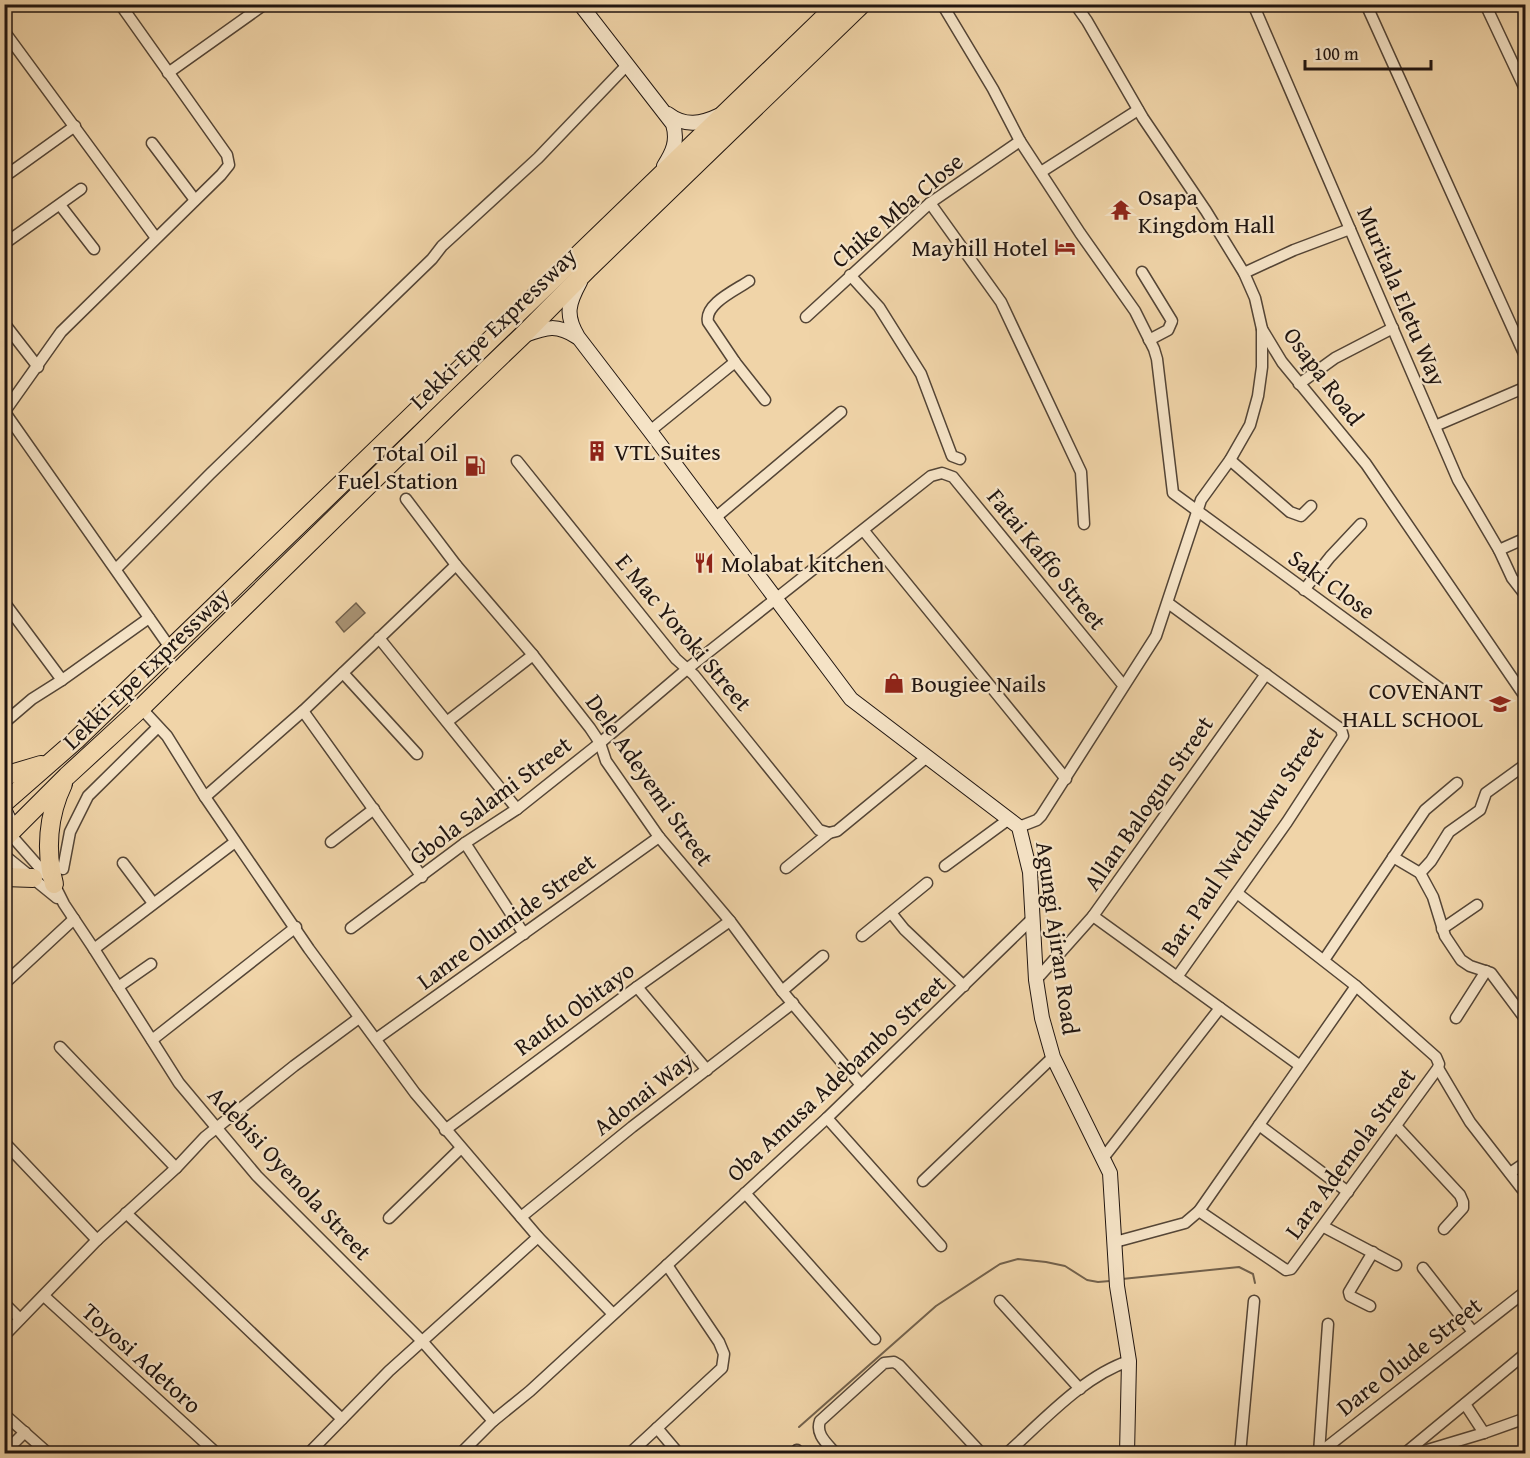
<svg xmlns="http://www.w3.org/2000/svg" width="1530" height="1458" viewBox="0 0 1530 1458" font-family="'Gentium Book Plus',serif">
	<rect width="100%" height="100%" fill="#f0d4a8"/>
	<filter id="stains"><feTurbulence type="fractalNoise" baseFrequency=".00333" numOctaves="4"/><feColorMatrix values="0 0 0 0 .2 0 0 0 0 .09 0 0 0 0 .02 0 0 0 .5 -.17"/></filter>
	<radialGradient id="worn" r=".72"><stop offset=".6" stop-color="#630" stop-opacity="0"/><stop offset="1" stop-color="#630" stop-opacity=".3"/></radialGradient>
	<polygon fill="#a99374" stroke="#72614c" stroke-width="1.5" points="356,603 365,613 344,632 336,622"/>
	<g fill="none" stroke-linecap="round" stroke-linejoin="round">
		<g stroke="#72614c" stroke-width="2">
			<polyline points="1122,1279 1239,1267 1253,1274 1255,1283"/>
			<polyline points="799,1427 936,1306 1000,1264 1018,1259 1046,1262 1065,1266 1087,1280 1098,1282 1110,1281"/>
		</g>
		<g stroke="#544536" stroke-width="13">
			<g id="street">
				<polyline points="942,4 993,89 1020,141 1080,233 1135,311 1154,349 1157,359 1173,493 1442,690"/>
				<polyline points="1075,4 1087,21 1143,118 1206,211 1244,273 1255,298 1262,329 1282,362 1366,464 1526,698"/>
				<polyline points="1253,4 1458,480 1499,550 1512,578 1526,596"/>
				<polyline points="1366,4 1526,358"/>
				<polyline points="1485,4 1526,91"/>
				<polyline points="4,31 156,238"/>
				<polyline points="168,73 265,4"/>
				<polyline points="152,143 195,200"/>
				<polyline points="1041,172 1138,110"/>
				<polyline points="4,177 75,126"/>
				<polyline points="930,203 1001,302 1081,472 1084,524"/>
				<polyline points="60,205 94,249"/>
				<polyline points="4,244 81,189"/>
				<polyline points="1142,272 1172,321 1168,330 1149,340"/>
				<polyline points="1244,273 1294,250 1350,229"/>
				<polyline points="850,275 879,307 921,374 952,456 960,459"/>
				<path d="M749,281C736,290 704,304 708,322L735,362L765,400"/>
				<polyline points="806,317 930,203 1020,141"/>
				<polyline points="4,323 38,367"/>
				<polyline points="1299,384 1335,358 1393,328"/>
				<polyline points="4,411 171,649"/>
				<polyline points="5,411 61,332 221,175 229,165 227,155 120,4"/>
				<polyline points="1435,426 1526,387"/>
				<polyline points="650,431 735,362"/>
				<polyline points="1230,460 1290,512 1301,516 1311,506"/>
				<polyline points="517,461 676,659 694,675 819,830 829,833 837,831 927,757"/>
				<polyline points="406,499 456,565 533,655 590,728 600,743 606,761 659,837 730,921 782,991 861,1085"/>
				<polyline points="715,518 841,412"/>
				<polyline points="864,531 1066,779"/>
				<polyline points="1499,550 1526,538"/>
				<polyline points="116,569 210,474 432,259 442,246 538,158 627,65"/>
				<polyline points="1304,590 1330,557 1361,524"/>
				<polyline points="4,602 62,680"/>
				<polyline points="1168,603 1341,729 1343,736 1287,822 1177,977"/>
				<polyline points="379,638 517,809"/>
				<polyline points="343,673 417,754"/>
				<polyline points="141,708 167,736 205,797 309,949 415,1093 538,1237 613,1314"/>
				<polyline points="303,711 422,877"/>
				<polyline points="448,721 533,655"/>
				<polyline points="4,723 32,699 62,680 149,618"/>
				<polyline points="205,797 303,711 456,565"/>
				<polyline points="1019,827 1037,820 1041,816 1156,636 1201,500 1230,460 1250,425 1258,396 1262,367 1262,329"/>
				<polyline points="10,834 54,884 64,904 94,949 179,1083 257,1176 422,1341 493,1421"/>
				<polyline points="331,842 374,809"/>
				<polyline points="465,843 524,934"/>
				<polyline points="4,855 57,898"/>
				<polyline points="1393,857 1420,873 1433,897 1445,936 1461,960 1470,966 1491,973 1526,1020"/>
				<polyline points="123,863 153,903"/>
				<polyline points="945,866 1009,819"/>
				<polyline points="786,868 829,833"/>
				<polyline points="63,869 70,832 88,796 158,727"/>
				<polyline points="1420,873 1431,861 1449,832 1480,810 1486,793 1526,764"/>
				<polyline points="892,914 904,929 964,986"/>
				<polyline points="1093,916 1299,1065"/>
				<polyline points="351,928 465,843 517,809 600,743 687,669 931,476 942,473 953,477 1123,685"/>
				<polyline points="1442,929 1477,905"/>
				<polyline points="862,936 927,883"/>
				<polyline points="94,949 235,842"/>
				<polyline points="1324,960 1425,810 1457,783"/>
				<polyline points="1036,980 1093,916 1266,674"/>
				<polyline points="4,984 74,919"/>
				<polyline points="118,987 151,964"/>
				<polyline points="637,987 707,1070"/>
				<polyline points="782,991 823,956"/>
				<polyline points="1456,1018 1486,971"/>
				<polyline points="376,1039 659,837"/>
				<polyline points="152,1040 296,927"/>
				<polyline points="60,1047 176,1168"/>
				<polyline points="1438,1068 1470,1122 1522,1189 1526,1190"/>
				<polyline points="827,1118 941,1246"/>
				<polyline points="1259,1125 1348,1192"/>
				<polyline points="1396,1126 1460,1195 1463,1202 1463,1208 1444,1229"/>
				<polyline points="445,1130 637,987 730,921"/>
				<polyline points="4,1142 97,1240"/>
				<polyline points="1104,1157 1220,1008"/>
				<polyline points="1510,1173 1526,1162"/>
				<polyline points="923,1181 1053,1057"/>
				<polyline points="745,1193 875,1339"/>
				<polyline points="1199,1211 1286,1270 1291,1269 1438,1068 1439,1064 1436,1057 1356,986 1237,893"/>
				<polyline points="126,1213 342,1419"/>
				<polyline points="521,1217 632,1127 793,1003"/>
				<polyline points="389,1218 460,1149"/>
				<polyline points="1324,1227 1396,1265"/>
				<polyline points="1115,1242 1185,1223 1199,1211 1356,986"/>
				<polyline points="1423,1268 1473,1332"/>
				<polyline points="44,1296 213,1450"/>
				<polyline points="1000,1301 1080,1389"/>
				<polyline points="4,1303 20,1319"/>
				<polyline points="1370,1306 1350,1296 1349,1292 1373,1252"/>
				<polyline points="4,1336 97,1240 176,1168 205,1137 294,1066 359,1018"/>
				<polyline points="1465,1404 1484,1433"/>
				<polyline points="4,1414 49,1454"/>
				<polyline points="657,1428 679,1454"/>
				<polyline points="4,1453 25,1432"/>
				<polyline points="1319,1453 1328,1324"/>
				<polyline points="308,1454 389,1371 538,1237"/>
				<polyline points="460,1454 493,1421 530,1391 827,1118 1031,920"/>
				<polyline points="629,1454 722,1368 724,1354 719,1342 667,1265"/>
				<polyline points="794,1454 797,1450"/>
				<path d="M836,1454C828,1444 815,1435 820,1421L884,1363L894,1362L899,1365L982,1454"/>
				<path d="M1006,1454C1042,1422 1083,1376 1129,1361"/>
				<polyline points="1240,1454 1254,1301"/>
				<polyline points="1318,1454 1526,1291"/>
				<polyline points="1404,1454 1526,1353"/>
				<polyline points="1414,1454 1484,1433 1526,1418"/>
			</g>
		</g>
		<g stroke="#201510" stroke-width="16">
			<g id="secondary">
				<path d="M580,4L673,124C678,141 673,152 664,166"/>
				<path d="M668,114C685,127 701,124 720,115"/>
				<path d="M580,282C568,304 565,315 578,337L650,431L851,699L1019,827L1030,872L1036,980L1042,1018L1053,1057L1110,1173L1117,1286L1129,1361L1127,1454"/>
				<path d="M525,335C547,327 557,324 577,337"/>
				<polyline points="4,809 9,820 10,834"/>
			</g>
		</g>
		<g stroke="#201510" stroke-width="20">
			<g id="highway">
				<polyline points="4,776 41,765"/>
				<polyline points="4,803 76,740 838,4"/>
				<polyline points="4,839 67,776 141,708 450,405 523,335 589,268 862,4"/>
				<polyline points="4,877 33,878"/>
				<path d="M54,884C45,851 48,815 63,784"/>
			</g>
		</g>
		<use href="#street" stroke="#f5e3c6" stroke-width="10"/>
		<use href="#secondary" stroke="#f5e3c6" stroke-width="14"/>
		<use href="#highway" stroke="#f0d4a8" stroke-width="18"/>
	</g>
	<defs>
		<g id="temple-bare" transform="scale(1.62)"><path d="M0-6L5-2H3V0L6.5 2.5H4V6H1.5V3h-3V6H-4V2.5H-6.5L-3 0V-2H-5Z" fill="#8f2418" stroke="#f5e3c6" stroke-width="2.5" paint-order="stroke"/></g>
		<g id="hotel-bare" transform="scale(1.62)"><path d="M-6-4.5h1.5V1H6V5H4.5V3h-9V5H-6ZM-4 0a1.8 1.8 0 1 1 3.6 0ZM.5 0V-2.5h3Q6-2.5 6 0Z" fill="#8f2418" stroke="#f5e3c6" stroke-width="2.5" paint-order="stroke"/></g>
		<g id="building-bare" transform="scale(1.62)"><path d="M-4-6H4V6H1V3H-1V6H-4ZM-2.5-4.3h1.7v1.8h-1.7ZM.8-4.3h1.7v1.8H.8ZM-2.5-1h1.7V.8h-1.7ZM.8-1h1.7V.8H.8Z" fill="#8f2418" stroke="#f5e3c6" stroke-width="2.5" paint-order="stroke"/></g>
		<g id="fuel-bare" transform="scale(1.62)"><path d="M-5.5-6h7V0h2V4h1.3V-2.5L3-4.5l.8-.8L6-3V5H2.5V1h-1V6h-7ZM-4.2-4.7v3.2H.2V-4.7Z" fill="#8f2418" stroke="#f5e3c6" stroke-width="2.5" paint-order="stroke"/></g>
		<g id="restaurant-bare" transform="scale(1.62)"><path d="M-5-6h1v4h1v-4h1v4h1v-4h1v5L-1.5 .5V6h-2V.5L-5-1ZM5-6V6H3V1.5H1.5Q1.5-4 5-6Z" fill="#8f2418" stroke="#f5e3c6" stroke-width="2.5" paint-order="stroke"/></g>
		<g id="shop-bare" transform="scale(1.62)"><path d="M-5-2.5h2.3a2.7 3.5 0 0 1 5.4 0H5L5.5 6h-11ZM-1.5-2.5h3a1.5 2.3 0 0 0-3 0Z" fill="#8f2418" stroke="#f5e3c6" stroke-width="2.5" paint-order="stroke"/></g>
		<g id="school-bare" transform="scale(1.62)"><path d="M0-5L7-2L0 1L-7-2ZM-4 1L0 2.5L4 1V4Q0 6-4 4Z" fill="#8f2418" stroke="#f5e3c6" stroke-width="2.5" paint-order="stroke"/></g>
	</defs>
	<g fill-rule="evenodd">
		<use href="#temple-bare" x="1121" y="210"/>
		<use href="#hotel-bare" x="1065" y="247"/>
		<use href="#building-bare" x="597" y="451"/>
		<use href="#fuel-bare" x="475" y="466"/>
		<use href="#restaurant-bare" x="704" y="563"/>
		<use href="#shop-bare" x="894" y="683"/>
		<use href="#school-bare" x="1500" y="704"/>
	</g>
	<g text-anchor="middle" dominant-baseline="central" stroke-width="4.5" stroke-linejoin="round" paint-order="stroke">
		<g font-size="24" fill="#201510" stroke="#f5e3c6" text-anchor="start">
			<text x="1138" y="196">Osapa<tspan x="1138" dy="28">Kingdom Hall</tspan></text>
			<text x="1048" y="247" text-anchor="end">Mayhill Hotel</text>
			<text x="614" y="451">VTL Suites</text>
			<text x="458" y="452" text-anchor="end">Total Oil<tspan x="458" dy="28">Fuel Station</tspan></text>
			<text x="721" y="563">Molabat kitchen</text>
			<text x="911" y="683">Bougiee Nails</text>
			<text x="1483" y="690" text-anchor="end">COVENANT<tspan x="1483" dy="28">HALL SCHOOL</tspan></text>
		</g>
		<g font-size="24" fill="#201510" stroke="#f5e3c6">
			<text transform="translate(897 210) rotate(-40)">Chike Mba Close</text>
			<text transform="translate(1402 296) rotate(67)">Muritala Eletu Way</text>
			<text transform="translate(493 328) rotate(-44)">Lekki-Epe Expressway</text>
			<text transform="translate(1324 376) rotate(53)">Osapa Road</text>
			<text transform="translate(1047 559) rotate(51)">Fatai Kaffo Street</text>
			<text transform="translate(1332 584) rotate(36)">Saki Close</text>
			<text transform="translate(684 632) rotate(50)">E Mac Yoroki Street</text>
			<text transform="translate(146 668) rotate(-44)">Lekki-Epe Expressway</text>
			<text transform="translate(650 780) rotate(55)">Dele Adeyemi Street</text>
			<text transform="translate(490 800) rotate(-37)">Gbola Salami Street</text>
			<text transform="translate(1148 803) rotate(-55)">Allan Balogun Street</text>
			<text transform="translate(1242 841) rotate(-56)">Bar. Paul Nwchukwu Street</text>
			<text transform="translate(506 921) rotate(-36)">Lanre Olumide Street</text>
			<text transform="translate(1058 938) rotate(82)">Agungi Ajiran Road</text>
			<text transform="translate(574 1008) rotate(-36)">Raufu Obitayo</text>
			<text transform="translate(836 1078) rotate(-43)">Oba Amusa Adebambo Street</text>
			<text transform="translate(643 1093) rotate(-38)">Adonai Way</text>
			<text transform="translate(1350 1153) rotate(-54)">Lara Ademola Street</text>
			<text transform="translate(290 1173) rotate(47)">Adebisi Oyenola Street</text>
			<text transform="translate(1409 1356) rotate(-38)">Dare Olude Street</text>
			<text transform="translate(142 1358) rotate(42)">Toyosi Adetoro</text>
		</g>
	</g>
	<rect width="1530" height="1458" fill="none" stroke="#f0d4a8" stroke-width="24"/>
	<rect x="6" y="6" width="1518" height="1446" fill="none" stroke="#201510" stroke-width="3"/>
	<rect x="12" y="12" width="1506" height="1434" fill="none" stroke="#201510" stroke-width="1.5"/>
	<path d="M1305 60v9h126v-9" fill="none" stroke="#201510" stroke-width="3"/>
	<text x="1314" y="60" font-size="18" fill="#201510" stroke="#f5e3c6" stroke-width="4.5" paint-order="stroke">100 m</text>
	<rect width="100%" height="100%" filter="url(#stains)"/>
	<rect width="100%" height="100%" fill="url(#worn)"/>
</svg>
